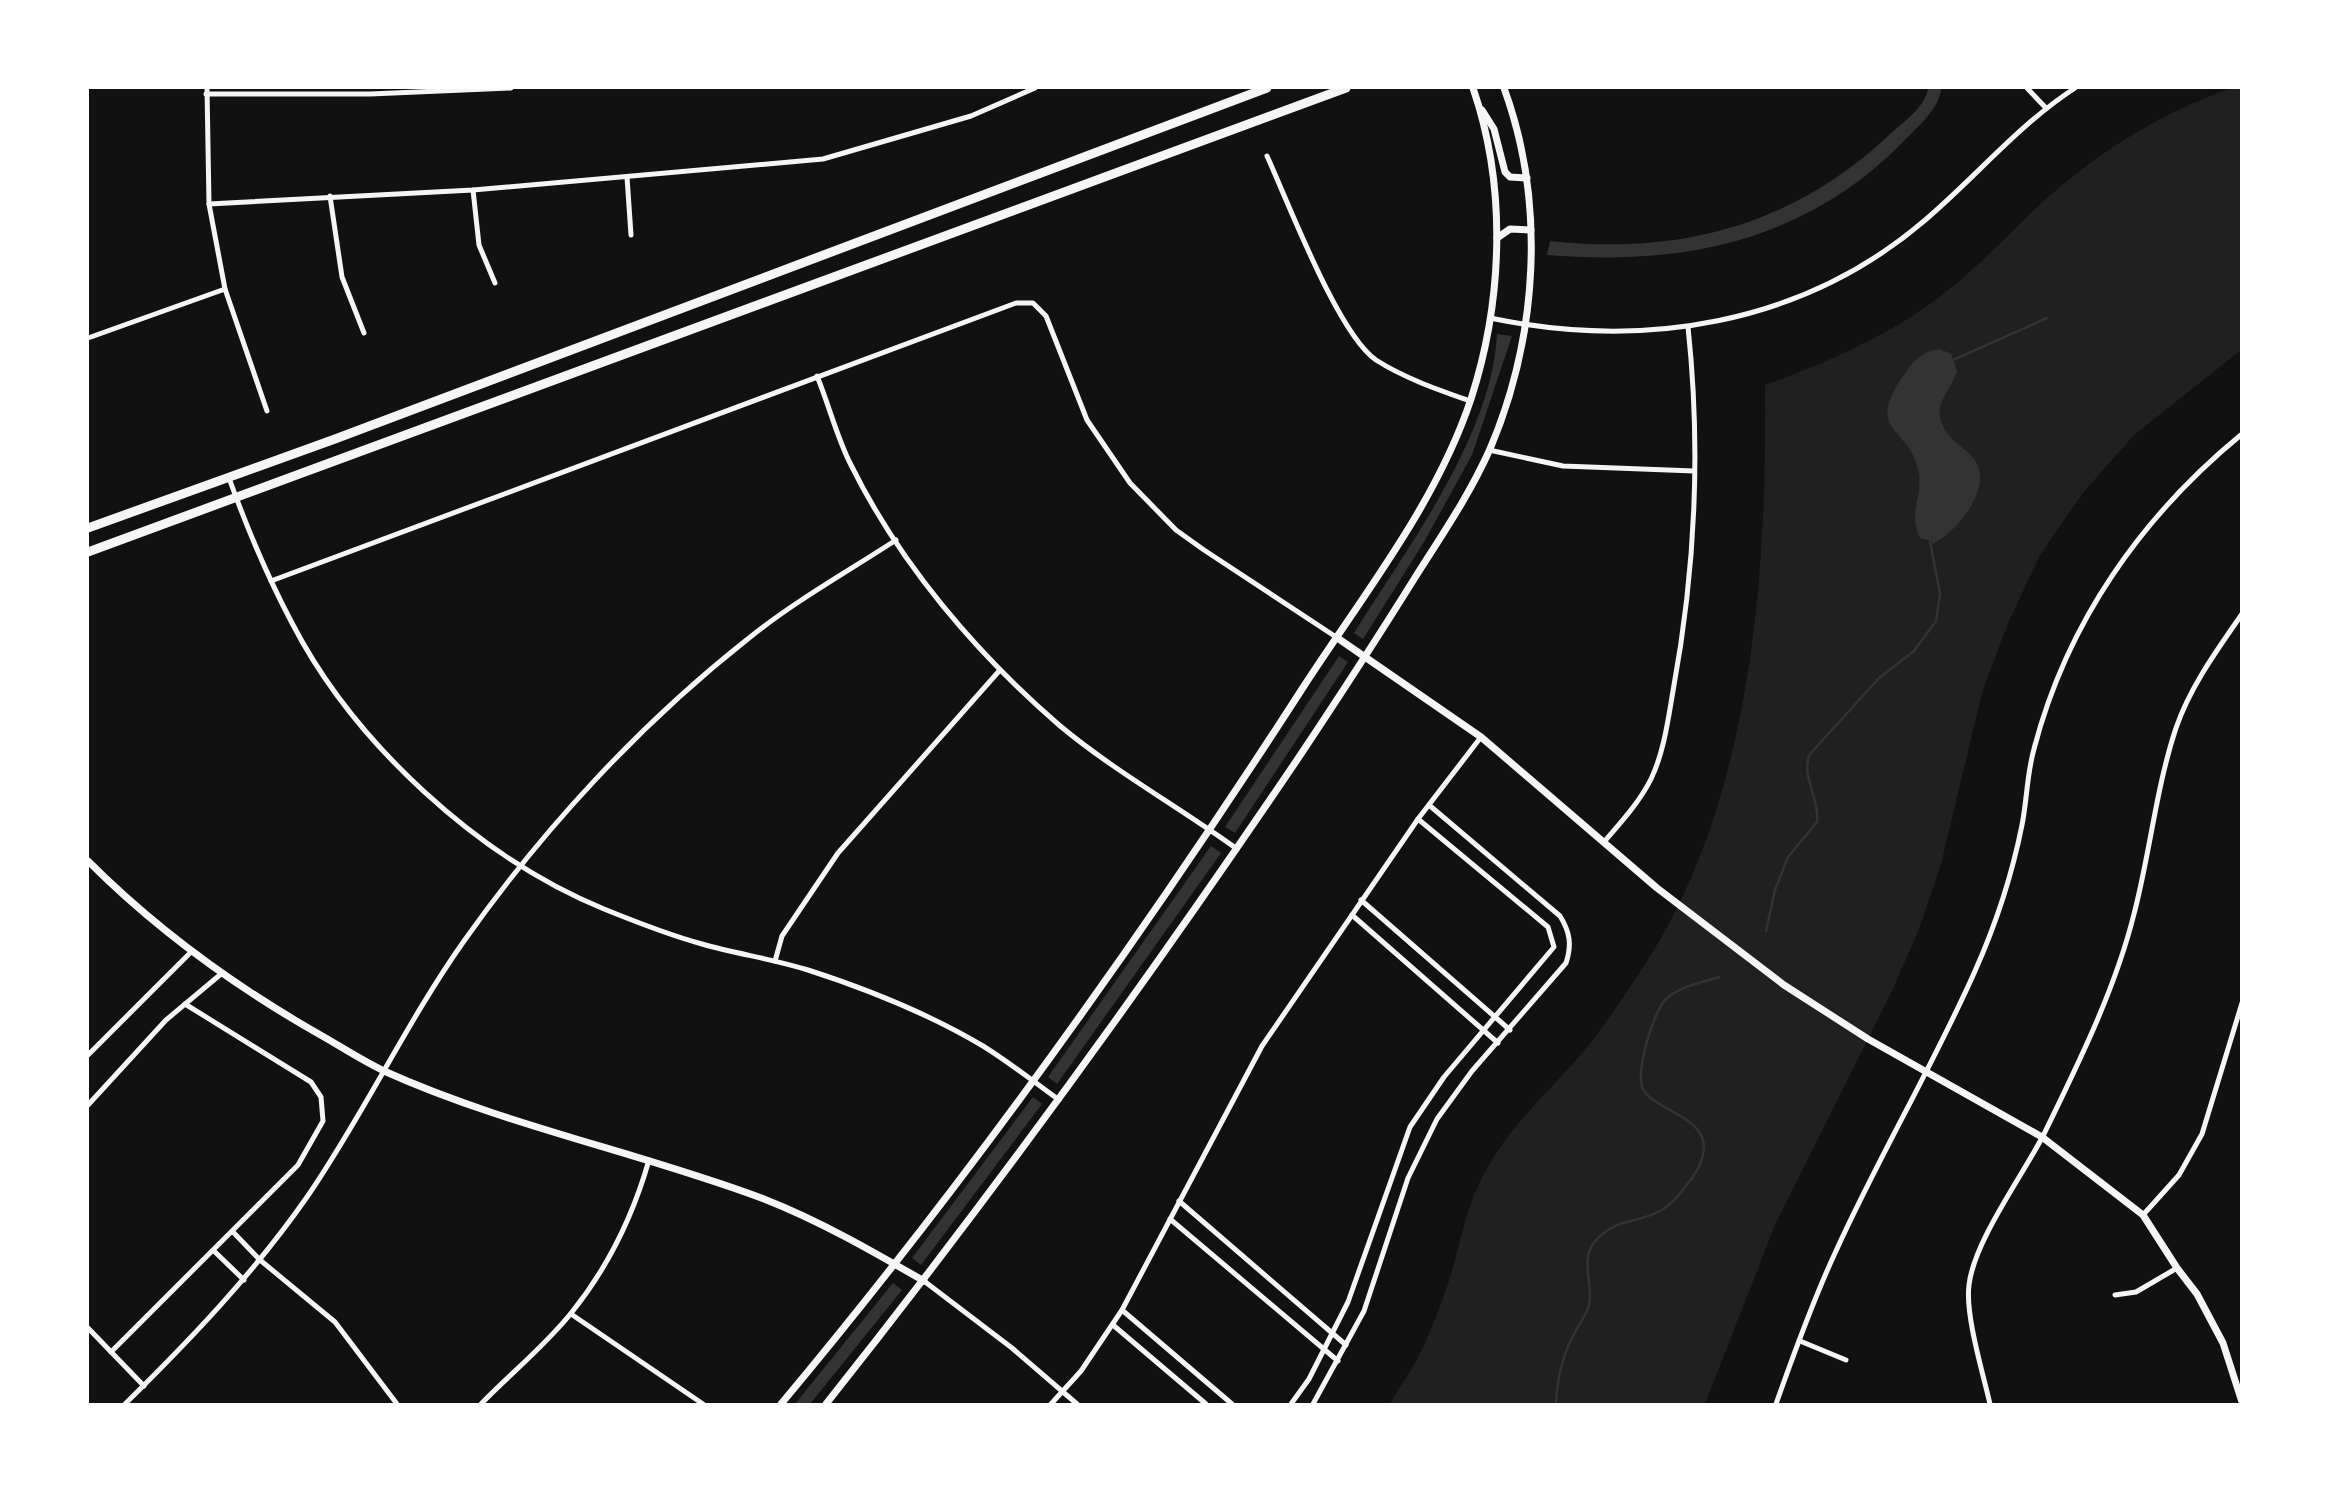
<svg xmlns="http://www.w3.org/2000/svg" width="2329" height="1492" viewBox="0 0 2329 1492" font-family="'Crimson Pro',serif">
	<rect width="100%" height="100%" fill="#111"/>
	<path fill="#202020" d="M2232,88H2241V350L2134,435L2082,494L2040,555L2008,623L1982,693L1941,864L1919,929L1892,991L1775,1225L1705,1404H1390C1399,1386 1413,1370 1421,1351C1431,1332 1439,1309 1446,1289C1459,1254 1463,1216 1480,1182C1503,1134 1534,1106 1569,1068C1597,1038 1619,1003 1642,969C1752,802 1767,579 1765,385C1820,365 1879,340 1927,306C1967,278 1999,244 2034,210C2092,156 2157,114 2232,88Z"/>
	<g fill="#333">
		<path d="M1928,88H1941C1941,108 1915,129 1902,143C1804,242 1681,266 1547,255L1550,241C1678,255 1792,226 1888,136C1903,122 1925,108 1928,88Z"/>
		<path d="M1497,334L1512,336L1472,455L1424,542L1363,639L1354,633C1407,548 1492,436 1497,334Z"/>
		<path d="M1940,349L1951,354L1957,371C1953,387 1937,400 1940,417C1944,438 1962,444 1974,459C1995,486 1957,533 1932,544V541L1920,538C1908,513 1922,499 1919,475C1913,425 1860,436 1906,372C1915,359 1923,351 1940,349Z"/>
		<polygon points="1339,656 1348,662 1235,833 1225,827"/>
		<polygon points="1211,846 1221,853 1057,1084 1048,1077"/>
		<polygon points="1033,1097 1042,1104 921,1265 912,1258"/>
		<polygon points="893,1283 902,1290 810,1404 795,1404"/>
	</g>
	<g fill="none" stroke-linecap="round" stroke-linejoin="round">
		<g stroke="#333" stroke-width="2.5">
			<polyline points="1953,360 2047,318"/>
			<path d="M1766,931L1775,890L1788,857L1817,822C1820,799 1800,775 1810,754L1879,678L1914,651L1936,621L1940,594L1930,541"/>
			<path d="M1556,1404C1557,1382 1562,1358 1572,1338C1577,1327 1586,1316 1589,1305C1594,1283 1578,1258 1597,1239C1625,1210 1654,1231 1685,1187C1693,1178 1700,1167 1703,1155C1712,1116 1653,1111 1643,1089C1635,1073 1653,1012 1666,999C1680,986 1701,983 1719,977"/>
		</g>
		<g stroke="#f5f5f5" stroke-width="5">
			<polyline points="207,88 209,204 225,289 267,411"/>
			<polyline points="2027,88 2045,107"/>
			<polyline points="206,94 370,94 511,88"/>
			<path d="M1267,156C1288,202 1338,334 1376,360C1404,378 1439,390 1470,401"/>
			<polyline points="627,177 631,235"/>
			<polyline points="473,190 479,245 495,283"/>
			<polyline points="330,196 342,277 364,333"/>
			<polyline points="209,204 473,190 823,159 971,116 1035,88"/>
			<path d="M1490,318C1644,350 1802,325 1924,221C1976,177 2018,125 2075,88"/>
			<polyline points="88,338 225,289"/>
			<path d="M817,376C829,405 837,438 851,465C900,564 976,653 1059,725C1114,771 1179,807 1237,849"/>
			<polyline points="1489,450 1563,466 1694,471"/>
			<path d="M229,478C247,528 267,576 292,623C354,743 479,858 604,909C636,922 669,935 702,944C737,954 773,959 808,970C867,989 929,1014 983,1046C1009,1062 1034,1082 1059,1100"/>
			<polyline points="271,581 1016,303 1033,303 1046,316 1087,420 1130,483 1176,530 1204,550 1336,637"/>
			<path d="M1604,842C1621,822 1639,803 1651,779C1664,752 1668,720 1673,691C1695,572 1701,448 1688,327"/>
			<polyline points="1361,900 1510,1030"/>
			<polyline points="1352,915 1498,1043"/>
			<polyline points="775,961 782,936 838,853 1000,670"/>
			<polyline points="88,1055 191,952"/>
			<polyline points="88,1105 166,1020 221,974"/>
			<polyline points="1179,1201 1346,1345"/>
			<polyline points="2143,1215 2179,1175 2202,1134 2242,1003"/>
			<polyline points="1170,1219 1338,1361"/>
			<polyline points="233,1232 260,1260 335,1322 397,1404"/>
			<polyline points="214,1251 244,1280"/>
			<polyline points="924,1281 1012,1348 1077,1404"/>
			<polyline points="2115,1295 2136,1292 2177,1268"/>
			<polyline points="1122,1310 1232,1404"/>
			<polyline points="571,1314 703,1404"/>
			<polyline points="1113,1325 1206,1404"/>
			<polyline points="88,1328 144,1386"/>
			<polyline points="1800,1341 1846,1360"/>
			<polyline points="111,1352 298,1165 323,1121 321,1097 311,1082 185,1004"/>
			<path d="M125,1404C191,1339 254,1273 307,1197C364,1114 406,1023 464,941C543,829 641,723 749,638C795,601 847,572 896,540"/>
			<path d="M481,1404C510,1374 546,1345 572,1312C609,1266 633,1216 649,1160"/>
			<polyline points="1051,1404 1081,1371 1122,1310 1262,1046 1418,819 1481,737"/>
			<polyline points="1291,1404 1309,1379 1348,1302 1410,1127 1444,1077 1554,947 1548,927 1418,819"/>
			<path d="M1313,1404L1364,1311L1408,1178L1437,1119L1472,1071L1566,963C1572,945 1570,932 1560,916L1429,805"/>
			<path d="M1776,1404C1794,1353 1813,1300 1836,1251C1879,1156 1933,1066 1975,971C1996,924 2012,875 2022,825C2027,800 2027,773 2034,749C2067,622 2142,516 2242,434"/>
			<path d="M1990,1404C1983,1373 1965,1315 1969,1285C1974,1241 2023,1175 2044,1134C2078,1064 2115,990 2134,914C2150,853 2156,788 2176,728C2190,687 2217,650 2242,614"/>
		</g>
		<g stroke="#f5f5f5" stroke-width="7">
			<polyline points="1482,110 1494,129 1505,172 1510,177 1527,178"/>
			<polyline points="1497,238 1510,229 1531,230"/>
			<polyline points="1336,637 1481,737 1657,888 1784,985 1868,1039 2042,1137 2143,1215 2177,1268 2197,1294 2223,1343 2242,1402"/>
			<path d="M88,861C158,931 237,988 324,1037C343,1048 363,1061 384,1071C506,1126 639,1152 764,1199C820,1221 872,1251 924,1281"/>
			<path d="M781,1404C970,1178 1144,934 1304,686C1363,595 1436,504 1471,399C1503,300 1507,187 1473,88"/>
			<path d="M826,1404C992,1195 1149,979 1299,757C1339,697 1378,637 1416,576C1442,535 1470,494 1490,449C1538,336 1546,203 1504,88"/>
		</g>
		<g stroke="#f5f5f5" stroke-width="9">
			<polyline points="88,528 335,439 1267,88"/>
			<polyline points="88,552 1346,88"/>
		</g>
	</g>
	<rect width="2329" height="1492" fill="none" stroke="#ffffff" stroke-width="178"/>
</svg>
